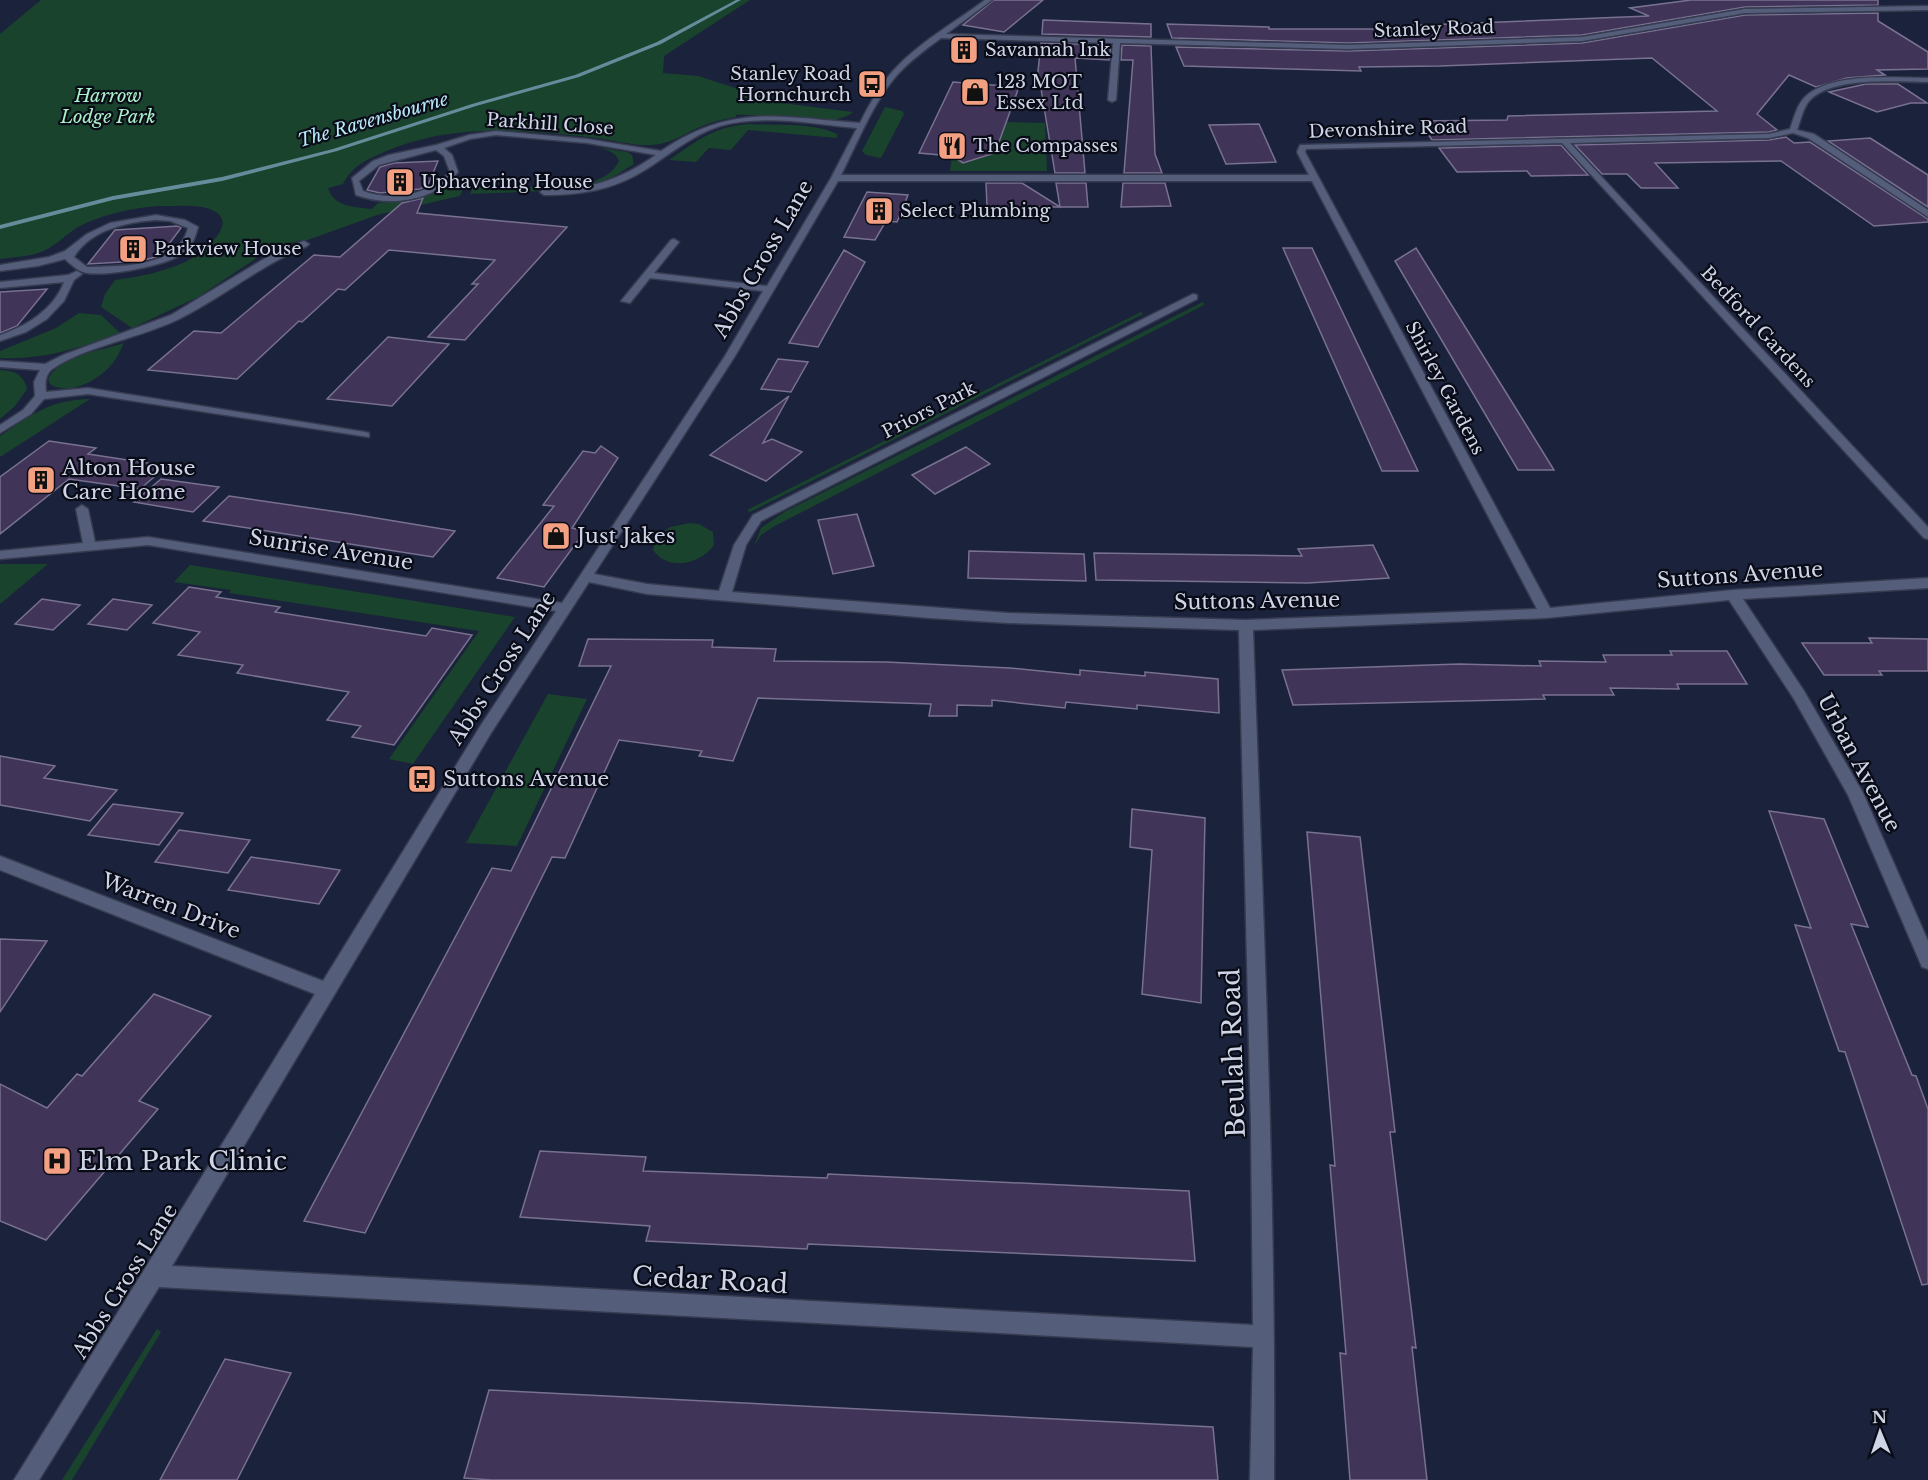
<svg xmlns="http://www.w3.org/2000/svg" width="1928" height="1480" viewBox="0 0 1928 1480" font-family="'Libre Baskerville',serif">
	<rect width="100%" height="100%" fill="#1b223b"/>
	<g fill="#19432d">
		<path d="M41,0H750L664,56L663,73L698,76L782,103L853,112C828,132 767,113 736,115V117C725,119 715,121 705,125C686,132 671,145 650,145C632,146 614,140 596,138C525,130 452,122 384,152C365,161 353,165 343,184L328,188C334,207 354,207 372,209L378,203L417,199L450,186L463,189L460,196L377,215L305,241L302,240L279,246L272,243L252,253L258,256L254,260L198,297L132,328L101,307L105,294L115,280C139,277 163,272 185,262C200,255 242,223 212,210C199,204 180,206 167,206C138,206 103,214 78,227C65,235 55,247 41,252C28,257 13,257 0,259V34Z"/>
		<polygon points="885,107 902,111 904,114 881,158 866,155 862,151"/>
		<polygon points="1006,122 1045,123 1047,171 950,171 952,156 963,163 987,156 991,142"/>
		<path d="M749,124C776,126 812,122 837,134V138L748,130L731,150L709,148L696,162L669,160C699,140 712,127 749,124Z"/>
		<path d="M592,147L627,152L632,155L634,164L608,180L580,185C596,181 611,177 619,161C615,150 603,149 592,147Z"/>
		<polygon points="473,187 546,187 544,191 470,194"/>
		<polygon points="1203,302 1204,305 773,527 761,535 754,546 761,528 784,512"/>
		<polygon points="1141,312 1143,314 750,512 747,510"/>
		<path d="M79,313L101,315L120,333C80,348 43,360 0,358V351L56,328Z"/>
		<path d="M124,343C121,348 119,355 115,360C104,377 70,398 50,384L48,379C61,355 100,351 124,343Z"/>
		<path d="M0,370C15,371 23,374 27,389L15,406L0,419Z"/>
		<path d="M90,399L0,457V436C33,414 49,400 90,399Z"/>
		<path d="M690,523L699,524L713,532L714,545C701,564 668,572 653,550L656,537L670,527Z"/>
		<polygon points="0,564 48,564 0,604"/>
		<polygon points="190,565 515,617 413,764 389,759 479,631 229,593 231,590 174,582"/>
		<polygon points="548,694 587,699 517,846 466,843"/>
		<polygon points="157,1329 161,1332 72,1480 62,1480"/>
	</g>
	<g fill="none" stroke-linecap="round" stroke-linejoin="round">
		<polygon fill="#658c9b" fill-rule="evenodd" points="736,0 741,0 661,44 579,77 476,106 337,151 222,181 113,200 0,229 0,225 113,196 222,177 333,149 472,104 575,75 657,42"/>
	</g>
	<g fill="#403558" stroke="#797190" stroke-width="1.5">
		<polygon points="994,0 1043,0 1004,32 963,25"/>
		<polygon points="1691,0 1878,0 1878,5 1745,7 1582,35 1348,43 1172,38 1167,24 1269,27 1269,29 1403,29 1400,26 1649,16 1630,8"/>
		<polygon points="1878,13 1878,21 1928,52 1928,69 1877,70 1885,75 1847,78 1816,87 1789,75 1757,114 1777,130 1769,132 1432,140 1419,121 1507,120 1508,116 1717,111 1652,58 1440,66 1359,67 1361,71 1184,66 1176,47 1348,51 1582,43 1745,15"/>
		<polygon points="1043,20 1151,24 1151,37 1042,34"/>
		<polygon points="1041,43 1111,45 1109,60 1075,58 1085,173 1055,173 1038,71"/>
		<polygon points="1122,45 1151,46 1155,154 1162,173 1124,173 1133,60 1121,60"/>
		<polygon points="953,82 1019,87 995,153 963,163 952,156 919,153"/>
		<polygon points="1866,84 1898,84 1927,103 1911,103 1877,112 1829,92"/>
		<polygon points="1259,124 1276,162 1226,164 1209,125"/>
		<polygon points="1786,137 1794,143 1810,142 1928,219 1928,222 1874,226 1781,161 1655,163 1678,188 1641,188 1627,174 1602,174 1575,145 1769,140"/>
		<polygon points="1870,138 1928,175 1928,207 1828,141"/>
		<polygon points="1561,145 1588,175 1531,176 1527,171 1457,172 1439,148"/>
		<polygon points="438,161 428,185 420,189 380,193 367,190 380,167 394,163"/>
		<polygon points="986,183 1022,183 1060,207 1056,183 1086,183 1088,207 987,207"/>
		<polygon points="1123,183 1165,183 1171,206 1121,207"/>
		<polygon points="867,192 908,195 897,222 886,221 875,240 844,237"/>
		<polygon points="423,198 417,213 567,227 465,340 428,337 478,284 472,284 495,260 389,250 345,290 338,289 302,322 299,321 237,379 148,370 194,331 221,333 314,255 340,257 402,203"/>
		<polygon points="178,226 181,228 160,256 140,261 88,264 115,230"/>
		<polygon points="1283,248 1312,248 1418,471 1382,471"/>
		<polygon points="1416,248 1502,386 1554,470 1518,470 1395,261"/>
		<polygon points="844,250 865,262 818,347 789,343"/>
		<polygon points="47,289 17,326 0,333 0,292"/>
		<polygon points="388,337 449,344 392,406 327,399"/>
		<polygon points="778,359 808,362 791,392 761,389"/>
		<polygon points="789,396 763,443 772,439 802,452 766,481 710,455"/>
		<polygon points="49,441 96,448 88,454 167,466 140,489 69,479 0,534 0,477"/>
		<polygon points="601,446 618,458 572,528 585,531 544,587 497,578 554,506 543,505 583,451 595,453"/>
		<polygon points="966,447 990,464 935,494 912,475"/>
		<polygon points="161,479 219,487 193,512 134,502"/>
		<polygon points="229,496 352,514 455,531 433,557 203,521"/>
		<polygon points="857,514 874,566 833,574 818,520"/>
		<polygon points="1373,545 1389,578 1308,583 1096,580 1094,553 1302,556 1298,549"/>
		<polygon points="969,551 1084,554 1086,581 968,578"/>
		<polygon points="189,587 221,592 216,597 280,607 275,612 426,636 432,628 472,635 394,745 352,737 361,726 327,720 349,692 237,673 243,665 178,655 200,632 153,623"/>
		<polygon points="42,599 80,605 53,630 15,624"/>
		<polygon points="113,599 152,605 127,630 88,624"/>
		<polygon points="1869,638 1928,639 1928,671 1879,671 1882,675 1824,675 1802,643 1872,643"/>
		<polygon points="588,639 713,640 712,647 776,649 774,661 886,662 1010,668 1080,675 1080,670 1145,676 1145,672 1218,679 1219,713 1137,705 1137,709 1066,702 1065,708 992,700 992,706 957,705 957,716 929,716 931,704 758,698 733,761 699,756 702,751 619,740 565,858 552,857 365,1233 304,1221 492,868 511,871 611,666 579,666"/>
		<polygon points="1670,651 1727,651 1747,684 1677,684 1679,689 1610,688 1614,695 1543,695 1545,699 1293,705 1282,670 1459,664 1541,666 1539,661 1606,662 1603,655 1672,655"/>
		<polygon points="0,756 55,766 44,778 117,790 90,821 0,805"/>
		<polygon points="113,804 183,813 159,845 88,835"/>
		<polygon points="1132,809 1205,818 1201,1003 1142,994 1152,850 1130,847"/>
		<polygon points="1769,811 1824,819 1868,927 1851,924 1912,1075 1916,1076 1928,1109 1928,1284 1922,1285 1845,1052 1839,1051 1795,925 1811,928"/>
		<polygon points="179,830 250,840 228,873 155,862"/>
		<polygon points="1307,832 1360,837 1395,1132 1390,1132 1416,1348 1412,1347 1427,1480 1350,1480 1340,1353 1346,1354 1330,1165 1335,1166"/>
		<polygon points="251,857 287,862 340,870 319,904 228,890"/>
		<polygon points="0,939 47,941 0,1012"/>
		<polygon points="154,994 211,1016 139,1101 158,1109 46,1240 0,1221 0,1084 47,1108 77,1074 82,1076"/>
		<polygon points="540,1151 646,1157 643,1171 827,1178 828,1174 1189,1191 1195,1261 808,1244 807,1249 646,1241 650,1226 520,1217"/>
		<polygon points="225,1359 291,1373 237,1480 160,1480"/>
		<polygon points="489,1390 1213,1427 1218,1480 492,1480 464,1478"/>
	</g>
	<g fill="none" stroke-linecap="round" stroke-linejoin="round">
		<g stroke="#363b50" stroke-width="3">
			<g id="minor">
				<path d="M985,0H992L946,34L1348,45L1582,37L1745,9L1928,6V10L1745,13L1582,41L1348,49L1120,43L1116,100L1112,102L1108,100L1113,43L941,38C926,49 911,60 898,74C873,102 858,142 841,175H1309L1297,152L1300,145L1769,134L1790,129C1794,118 1797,104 1806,96C1833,72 1894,78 1928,78V82C1896,82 1834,76 1810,100C1803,107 1801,120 1797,130L1814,134L1928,210V217L1808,138L1793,133L1769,138L1570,143L1928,527V539L1924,538L1562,143L1306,149L1305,152L1550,608L1733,590L1928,578V588L1743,599L1804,691L1863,793L1928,941V969L1922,967L1848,795L1794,699L1729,600L1546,618L1253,630C1263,913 1276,1196 1274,1480H1250L1253,1347L159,1287L39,1480H14L315,994L0,870V856L323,981L481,725L556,611L148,545L0,559V551L83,543L76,509L82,505L88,509L95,542L148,537L562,603L725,356L763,291L650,278L630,303L621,301L671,240L674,239L679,242L654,273L767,286L831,178L857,128C813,124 764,114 720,126C692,135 669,155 645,170C613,190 581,195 544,195L540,192L544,189C590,189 617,182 656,155L587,143L496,135L470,139L444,148L452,155L458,172C434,202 390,207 356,195L352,178L373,161L389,155L436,145L469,135L496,131L587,139L661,151C732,103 780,117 860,123C869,105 879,87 892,72C918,43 954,23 985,0ZM436,150L444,156L450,172C428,195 392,202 363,191L359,181L379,165ZM838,181H1312L1537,609L1246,620L1008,613L732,592L746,545L761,521L1197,299V295L1193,294L753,515L734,545L719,591L647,584L594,574L735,356ZM589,582L647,594L930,618L1008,623L1239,630L1251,1127L1253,1325L172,1266L491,733Z"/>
				<path d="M156,215L185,220L198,227C195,238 192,247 182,254C165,266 102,278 83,272C77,270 69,263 65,259L38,266L0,271V265L49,257L65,251L87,234L110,223ZM156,220L170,221L188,228C178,268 121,266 87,267L74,257C90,230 127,222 156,220Z"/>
				<path d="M304,241L309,244L307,246C261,265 223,297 179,319C141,338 89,345 54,368C45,373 45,383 46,392L88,388L365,432L369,433V437L88,394L44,399L31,414L0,433V425L23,410L35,396L34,382L40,370L0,367V361L45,364L63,355L171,315L274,253Z"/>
				<path d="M77,271L82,274L74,280L64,301L47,319L26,332L0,341V335C27,326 54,309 64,282L0,288V282L68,275Z"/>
			</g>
		</g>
		<use href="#minor" fill="#545e7b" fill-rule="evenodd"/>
	</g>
	<defs>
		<g id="building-square" transform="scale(1.5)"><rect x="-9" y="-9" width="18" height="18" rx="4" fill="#f3a082" stroke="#090c17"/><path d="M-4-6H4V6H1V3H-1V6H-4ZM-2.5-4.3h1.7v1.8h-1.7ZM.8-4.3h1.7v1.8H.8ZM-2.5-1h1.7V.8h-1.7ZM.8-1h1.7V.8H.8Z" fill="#111"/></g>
		<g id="bus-square" transform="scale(1.5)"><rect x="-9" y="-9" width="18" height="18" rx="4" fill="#f3a082" stroke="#090c17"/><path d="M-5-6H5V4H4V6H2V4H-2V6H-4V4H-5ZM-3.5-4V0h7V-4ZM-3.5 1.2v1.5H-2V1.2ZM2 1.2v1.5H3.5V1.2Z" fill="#111"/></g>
		<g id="shop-square" transform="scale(1.5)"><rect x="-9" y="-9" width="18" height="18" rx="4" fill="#f3a082" stroke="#090c17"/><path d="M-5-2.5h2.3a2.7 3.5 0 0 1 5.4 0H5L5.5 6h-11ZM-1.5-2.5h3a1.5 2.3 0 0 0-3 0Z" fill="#111"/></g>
		<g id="restaurant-square" transform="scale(1.5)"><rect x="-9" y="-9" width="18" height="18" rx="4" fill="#f3a082" stroke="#090c17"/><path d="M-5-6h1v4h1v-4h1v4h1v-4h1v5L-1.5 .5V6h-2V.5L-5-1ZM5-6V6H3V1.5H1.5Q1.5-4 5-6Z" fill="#111"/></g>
		<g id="hospital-square" transform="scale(1.5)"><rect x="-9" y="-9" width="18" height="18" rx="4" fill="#f3a082" stroke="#090c17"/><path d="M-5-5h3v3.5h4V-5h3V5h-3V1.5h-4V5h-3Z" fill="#111"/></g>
	</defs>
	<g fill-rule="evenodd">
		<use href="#building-square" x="964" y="50"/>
		<use href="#bus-square" x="872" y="84"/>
		<use href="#shop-square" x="975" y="92"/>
		<use href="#restaurant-square" x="952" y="146"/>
		<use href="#building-square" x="400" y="182"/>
		<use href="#building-square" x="879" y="211"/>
		<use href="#building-square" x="133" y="249"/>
		<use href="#building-square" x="41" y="480"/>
		<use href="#shop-square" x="556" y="536"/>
		<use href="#bus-square" x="422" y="779"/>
		<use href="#hospital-square" x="57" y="1161"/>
	</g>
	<g text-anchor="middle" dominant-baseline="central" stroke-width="4.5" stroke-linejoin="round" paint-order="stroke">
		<g font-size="18" fill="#cfd5e6" stroke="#090c17">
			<text transform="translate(1434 29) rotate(-2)">Stanley Road</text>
			<text transform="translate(550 124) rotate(4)">Parkhill Close</text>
			<text transform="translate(1388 129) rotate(-2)">Devonshire Road</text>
			<text transform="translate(1758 327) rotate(47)">Bedford Gardens</text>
			<text transform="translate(1445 388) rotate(62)">Shirley Gardens</text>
			<text transform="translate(929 410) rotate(-27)">Priors Park</text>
		</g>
		<g font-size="18" fill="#cfd5e6" stroke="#090c17" text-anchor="start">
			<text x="985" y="50">Savannah Ink</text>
			<text x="851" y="74" text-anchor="end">Stanley Road<tspan x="851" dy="21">Hornchurch</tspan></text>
			<text x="996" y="82">123 MOT<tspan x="996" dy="21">Essex Ltd</tspan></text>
			<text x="973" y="146">The Compasses</text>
			<text x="421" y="182">Uphavering House</text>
			<text x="900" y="211">Select Plumbing</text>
			<text x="154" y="249">Parkview House</text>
		</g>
		<g font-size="18" font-style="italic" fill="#abf1c8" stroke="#090c17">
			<text x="108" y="96">Harrow<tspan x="108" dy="21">Lodge Park</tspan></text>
		</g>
		<g font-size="18" font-style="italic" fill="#b8e9f9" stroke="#090c17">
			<text transform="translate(373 120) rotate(-16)">The Ravensbourne</text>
		</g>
		<g font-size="21" fill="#cfd5e6" stroke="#090c17">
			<text transform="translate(763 259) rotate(-60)">Abbs Cross Lane</text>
			<text transform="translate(331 550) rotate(9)">Sunrise Avenue</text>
			<text transform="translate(1740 575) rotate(-4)">Suttons Avenue</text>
			<text transform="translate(1257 601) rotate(-1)">Suttons Avenue</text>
			<text transform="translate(502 668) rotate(-57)">Abbs Cross Lane</text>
			<text transform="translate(1859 763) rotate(62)">Urban Avenue</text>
			<text transform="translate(171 906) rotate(21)">Warren Drive</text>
			<text transform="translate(125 1281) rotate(-58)">Abbs Cross Lane</text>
		</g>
		<g font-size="21" fill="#cfd5e6" stroke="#090c17" text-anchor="start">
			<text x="62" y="468">Alton House<tspan x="62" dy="24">Care Home</tspan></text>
			<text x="577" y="536">Just Jakes</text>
			<text x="443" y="779">Suttons Avenue</text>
		</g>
		<g font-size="26" fill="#cfd5e6" stroke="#090c17">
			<text transform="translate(1233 1053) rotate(-92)">Beulah Road</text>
			<text transform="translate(710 1280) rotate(3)">Cedar Road</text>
		</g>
		<g font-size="26" fill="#cfd5e6" stroke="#090c17" text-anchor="start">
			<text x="78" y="1161">Elm Park Clinic</text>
		</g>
	</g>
	<g transform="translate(1880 1432) rotate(358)" stroke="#090c17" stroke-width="4.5" paint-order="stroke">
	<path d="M0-4.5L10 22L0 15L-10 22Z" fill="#cfd5e6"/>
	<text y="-9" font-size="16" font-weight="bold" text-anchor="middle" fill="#cfd5e6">N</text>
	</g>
</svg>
